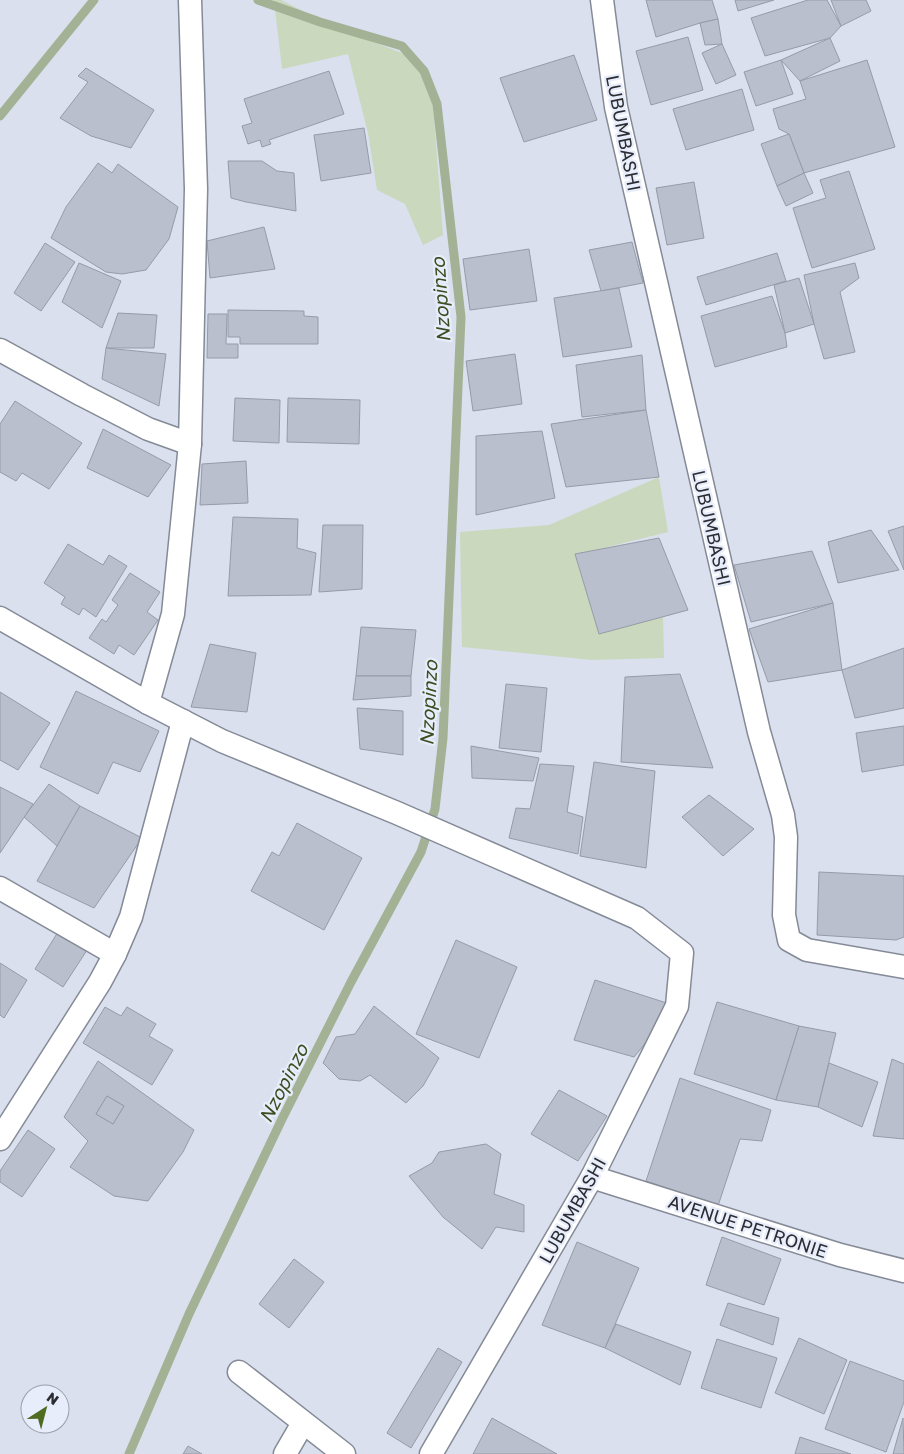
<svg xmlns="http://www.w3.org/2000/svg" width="904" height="1454" viewBox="0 0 904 1454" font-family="'Golos Text',sans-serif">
	<rect width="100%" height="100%" fill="#dae0ee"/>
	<g fill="#cad8bd">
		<polygon points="274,0 281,0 335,27 412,57 432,92 443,235 423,245 405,204 377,190 368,133 348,54 282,69"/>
		<polygon points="659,477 668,532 575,555 599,634 663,616 664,658 592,660 462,647 460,532 549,525"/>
	</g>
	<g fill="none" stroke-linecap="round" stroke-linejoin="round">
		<g stroke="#a3b295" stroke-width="9">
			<polyline points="0,116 94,0"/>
			<polyline points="129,1454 189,1314 282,1119 351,982 421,852 435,809 443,738 461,317 437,104 424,71 402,46 320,22 258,0"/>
		</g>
	</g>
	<g fill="#b9bfcc" stroke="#969ba8" fill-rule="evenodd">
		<polygon points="646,0 712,0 718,19 700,23 656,37"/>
		<polygon points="735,0 774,0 738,11"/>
		<polygon points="808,0 827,0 841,26 830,38 765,56 751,18"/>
		<polygon points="831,0 866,0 871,11 841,26"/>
		<polygon points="718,19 722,44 705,45 700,23"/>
		<polygon points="688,37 703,90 651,105 636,51"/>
		<polygon points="830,38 840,61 800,81 781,60"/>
		<polygon points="722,44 736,75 716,84 702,53"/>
		<polygon points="574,55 597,120 524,142 500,78"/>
		<polygon points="781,60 793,94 756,106 744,72"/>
		<polygon points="867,60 895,147 804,173 789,134 779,129 773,109 806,99 800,81"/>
		<polygon points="86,68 154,110 131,148 91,136 60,118 88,82 78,76"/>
		<polygon points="329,71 344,114 269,140 271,144 262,147 260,140 248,144 242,126 252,123 244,99"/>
		<polygon points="742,89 754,130 686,150 673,109"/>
		<polygon points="364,128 371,173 321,181 314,135"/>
		<polygon points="789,134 804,173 777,186 761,144"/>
		<polygon points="228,161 262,161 277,171 294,173 296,211 246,202 231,198"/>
		<polygon points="98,163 112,173 118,164 178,207 169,239 146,270 122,274 106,272 51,238 66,207"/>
		<polygon points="849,171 875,249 812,268 793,208 826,198 820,180"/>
		<polygon points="804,173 813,193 786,206 777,186"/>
		<polygon points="694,182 704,238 667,245 656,188"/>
		<polygon points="264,227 275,269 210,278 207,241"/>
		<polygon points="632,242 643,283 601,291 589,250"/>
		<polygon points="45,243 75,262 41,311 14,293"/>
		<polygon points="529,249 537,301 470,310 463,259"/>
		<polygon points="777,253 786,281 706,305 697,277"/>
		<polygon points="79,263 121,281 102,328 62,302"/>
		<polygon points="855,263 859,278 840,292 855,352 824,359 814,324 804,275"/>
		<polygon points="799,278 814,324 785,333 774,285"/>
		<polygon points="619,288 632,347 563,357 554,298"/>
		<polygon points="772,296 785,333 787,347 715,367 701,316"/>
		<polygon points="228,310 304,311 304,316 318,317 318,344 240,344 240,337 228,337"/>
		<polygon points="118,313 157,315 154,348 106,348"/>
		<polygon points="208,314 227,314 226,344 238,344 238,358 207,358"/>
		<polygon points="106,348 166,354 159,406 102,379"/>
		<polygon points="515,354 522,404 473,411 466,361"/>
		<polygon points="642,355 646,410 582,417 576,365"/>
		<polygon points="235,398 280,400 279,443 233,441"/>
		<polygon points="288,398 360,400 359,444 287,442"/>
		<polygon points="15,401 82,443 49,489 22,473 16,481 0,472 0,424"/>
		<polygon points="646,410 659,477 566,487 551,424"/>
		<polygon points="103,429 171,465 148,497 87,468"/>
		<polygon points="542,431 555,498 476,515 476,436"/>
		<polygon points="246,461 248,503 200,505 202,464"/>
		<polygon points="233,517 298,519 297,548 316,553 311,595 228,596"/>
		<polygon points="323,525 363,525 362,589 319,592"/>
		<polygon points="904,526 904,570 888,531"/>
		<polygon points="871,530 899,570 838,583 828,542"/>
		<polygon points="659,538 688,610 599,634 575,554"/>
		<polygon points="68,544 103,565 109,555 127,566 96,617 83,608 79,615 61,604 65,597 44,583"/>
		<polygon points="812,551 833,603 751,622 734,565"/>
		<polygon points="130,573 160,592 147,612 158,620 134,655 119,645 114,654 89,638 102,619 106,622 118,605 112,600"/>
		<polygon points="833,603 842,670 768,682 749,629"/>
		<polygon points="361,627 416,630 411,676 356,676"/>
		<polygon points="210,644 256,653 247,712 191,707"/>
		<polygon points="904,648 904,708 855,718 842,670"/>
		<polygon points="680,674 713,768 621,762 625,677"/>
		<polygon points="356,676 411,676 411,696 353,700"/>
		<polygon points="506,684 547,688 541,752 499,748"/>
		<polygon points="76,691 159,731 140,772 113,762 98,794 40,767"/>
		<polygon points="0,692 50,723 18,770 0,760"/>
		<polygon points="357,708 403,711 403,755 360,749"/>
		<polygon points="904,726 904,765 862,772 856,733"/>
		<polygon points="471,746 539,758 533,781 472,778"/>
		<polygon points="594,762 655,771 646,868 580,856"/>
		<polygon points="540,764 574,766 567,812 583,817 578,854 509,838 516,808 530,809"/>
		<polygon points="49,784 80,806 57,846 24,817"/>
		<polygon points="0,787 33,804 0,853"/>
		<polygon points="709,795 754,829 723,856 682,817"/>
		<polygon points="80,806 142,838 94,908 37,881"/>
		<polygon points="297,823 362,858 324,930 251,891 272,852 279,856"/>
		<polygon points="819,872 904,876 904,937 896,940 817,935"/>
		<polygon points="61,927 91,944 63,987 35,969"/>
		<polygon points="456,940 517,967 479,1058 416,1034"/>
		<polygon points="0,963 27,980 4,1018 0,1015"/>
		<polygon points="595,980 676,1006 634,1057 574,1040"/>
		<polygon points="717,1002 799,1026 776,1100 694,1074"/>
		<polygon points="374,1006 439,1058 423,1086 406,1103 370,1075 360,1081 339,1079 323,1063 336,1037 355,1034"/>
		<polygon points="105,1007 121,1016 127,1007 156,1024 149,1036 173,1050 152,1085 83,1043"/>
		<polygon points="799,1026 836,1033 818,1107 776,1100"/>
		<polygon points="892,1059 904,1064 904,1139 873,1136"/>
		<path d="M98,1061L194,1130L183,1152L148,1201L114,1196L70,1167L88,1141L64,1117ZM107,1096L124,1106L113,1124L96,1114Z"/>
		<polygon points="829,1063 878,1082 862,1127 818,1107"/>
		<polygon points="680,1078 771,1110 762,1141 740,1139 718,1206 646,1181"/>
		<polygon points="559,1090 607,1116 578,1161 531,1134"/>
		<polygon points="107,1096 124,1106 113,1124 96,1114"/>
		<polygon points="28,1130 55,1149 22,1197 0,1182 0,1171"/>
		<polygon points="486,1144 501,1154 494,1194 524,1205 524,1232 496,1227 482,1249 443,1217 409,1176 432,1163 439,1152"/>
		<polygon points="722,1237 781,1259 764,1305 706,1285"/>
		<polygon points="577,1242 639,1268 605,1348 542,1325"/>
		<polygon points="294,1259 324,1282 289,1328 259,1304"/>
		<polygon points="728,1303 779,1318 773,1345 720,1325"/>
		<polygon points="616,1324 691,1352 680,1385 605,1348"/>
		<polygon points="799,1338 847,1360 824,1414 775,1393"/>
		<polygon points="717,1339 777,1358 761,1408 701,1388"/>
		<polygon points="438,1348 462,1362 411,1448 387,1433"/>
		<polygon points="850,1361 904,1381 904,1402 886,1452 825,1429"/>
		<polygon points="492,1418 557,1454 473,1454"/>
		<polygon points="903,1418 904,1454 893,1454"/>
		<polygon points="800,1437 851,1454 795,1454"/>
		<polygon points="188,1446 202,1454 183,1454"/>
	</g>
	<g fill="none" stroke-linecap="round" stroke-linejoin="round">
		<g stroke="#858a97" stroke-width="25">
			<g id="street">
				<polyline points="602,0 616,107 759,732 783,815 786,837 784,915 789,940 807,950 904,967"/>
				<polyline points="0,350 82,395 148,429 190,444"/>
				<polyline points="0,618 148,703 183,721 222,741 397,813 637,918 682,953 677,1006 592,1177 431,1454"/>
				<polyline points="148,703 173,614 190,444 196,189 190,0"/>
				<polyline points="0,888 115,954"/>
				<polyline points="0,1139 100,982 115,954 131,917 183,721"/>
				<polyline points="592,1177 840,1255 904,1271"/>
				<polyline points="239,1372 344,1454"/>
				<polyline points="285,1454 303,1423"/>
			</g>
		</g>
		<use href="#street" stroke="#fff" stroke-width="22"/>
	</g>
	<g text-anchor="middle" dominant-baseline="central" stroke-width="4.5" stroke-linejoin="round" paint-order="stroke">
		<g font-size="18" fill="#2b2d32" stroke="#e8edfb">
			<text transform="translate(624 133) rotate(79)">LUBUMBASHI</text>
			<text transform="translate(712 528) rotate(77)">LUBUMBASHI</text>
			<text transform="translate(572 1210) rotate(-61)">LUBUMBASHI</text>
			<text transform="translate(748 1226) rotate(18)">AVENUE PETRONIE</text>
		</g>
		<g font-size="19" font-style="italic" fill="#3a4e20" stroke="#e8edfb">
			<text transform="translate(440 300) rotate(-94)">Nzopinzo</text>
			<text transform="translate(428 703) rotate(-87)">Nzopinzo</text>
			<text transform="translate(283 1083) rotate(-63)">Nzopinzo</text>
		</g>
	</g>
	<g transform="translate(45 1409) rotate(36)"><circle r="24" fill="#e8edfb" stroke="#9ca0ab"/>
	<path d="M0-4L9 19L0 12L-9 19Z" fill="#4d6c21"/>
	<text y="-8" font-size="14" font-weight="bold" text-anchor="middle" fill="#2b2d32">N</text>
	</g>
</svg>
